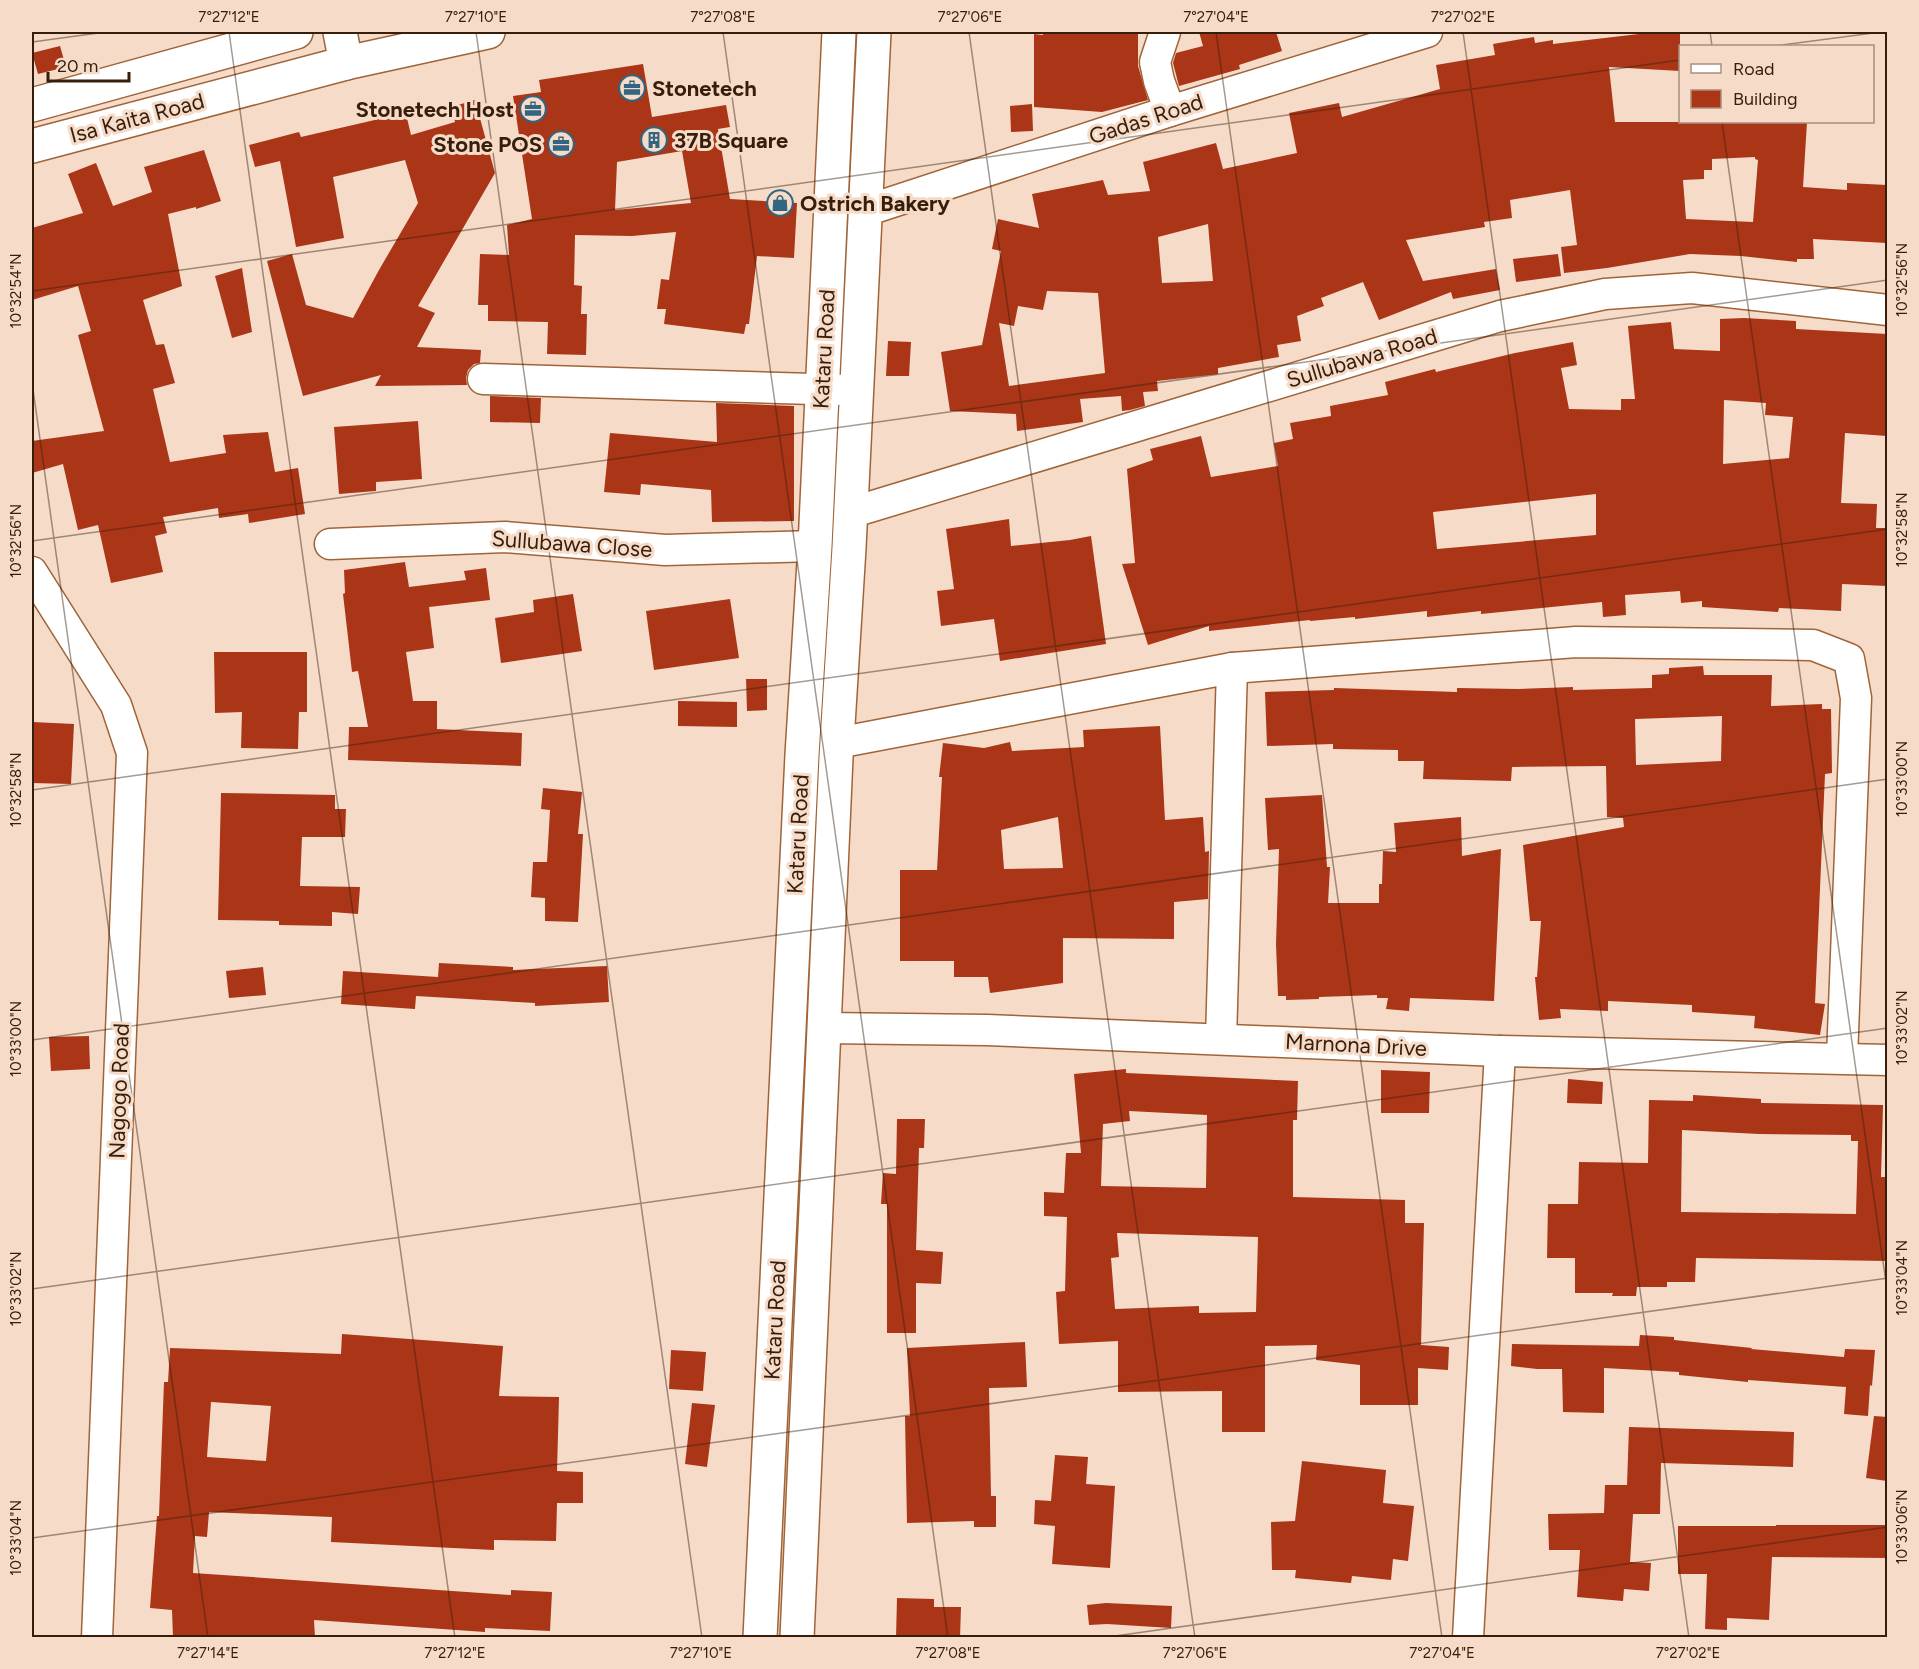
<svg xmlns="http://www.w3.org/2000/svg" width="1919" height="1669" viewBox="0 0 1919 1669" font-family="Figtree,sans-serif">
	<rect width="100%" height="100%" fill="#f6dbc9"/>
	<g fill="#aa3517" fill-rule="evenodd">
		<polygon points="1043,32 1138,32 1138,66 1148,100 1102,112 1034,107 1034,34 1043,35"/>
		<polygon points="1199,32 1276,32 1282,51 1239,65 1240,69 1179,86 1173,63 1176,53 1203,46"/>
		<path d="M1640,32H1680V71L1609,67L1615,122H1807L1803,187L1847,190V183L1887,185V243L1813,239L1814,259H1797V262L1741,256L1690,254L1607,268L1564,273L1561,247L1577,245L1570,190L1510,200L1512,218L1484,222L1485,227L1406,240L1423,281L1496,269L1500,290L1453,299L1451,292L1379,320L1363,282L1321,298L1324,306L1297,316L1301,341L1277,345L1279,357L1218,368V374L1157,381L1158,391L1143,392L1145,406L1130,410L1122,411L1121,396L1080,399L1083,422L1017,431L1016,414L950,411L941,352L982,345L1001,251L992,249L998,219L1039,228L1032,194L1103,180L1108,195L1150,191L1143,162L1216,143L1223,169L1297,153L1289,113L1339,103L1342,117L1440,89L1436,65L1495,55L1493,44L1534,37L1535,43L1553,40V44L1639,34ZM1755,157V159L1758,160L1753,222L1686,219L1683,180L1704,179V170H1712V159ZM1208,224L1213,281L1162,283L1158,237ZM1047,291L1098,293L1105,373L1009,386L999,323L1014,326L1018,306L1043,310Z"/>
		<polygon points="60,46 66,67 38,74 32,53"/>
		<path d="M643,64L652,117L726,105L730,127L718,129L730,199L797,203L794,258L757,256L749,324H746L744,334L664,324L666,309H657L661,279L669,280L676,232L632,236L575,235L574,285L582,286L581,314H587L586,355L547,354L548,322L488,321V305H478L480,254L509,255L507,225L532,219L513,96L541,92L539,80ZM682,151L691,203L615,210L617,162Z"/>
		<polygon points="475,100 495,173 418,306 435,313 417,347 481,350 480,363 474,364 468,370 466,378 467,385 375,386 381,375 303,396 267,261 292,254 306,305 353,318 379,270 418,203 405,160 333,177 344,238 296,247 280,161 255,167 249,145 299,132 301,137 379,119 379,120 406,114 411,135 455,122 451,107"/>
		<polygon points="1032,104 1033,131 1011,132 1010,106"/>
		<polygon points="204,150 221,201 196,209 196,207 168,214 182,286 143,300 156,345 164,344 175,383 153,389 170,462 226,453 223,435 268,432 275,472 298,468 305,514 249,523 248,514 219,518 218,508 163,517 167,533 155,536 163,572 111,583 98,525 78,530 63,464 32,473 32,441 104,431 78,335 91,331 78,286 32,300 32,228 83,213 68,174 96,163 113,206 152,192 144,167"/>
		<polygon points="1558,254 1561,276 1516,282 1513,259"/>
		<polygon points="242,268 252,332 232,338 215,276"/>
		<path d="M1744,318L1796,321V329L1887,334V436L1845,433L1841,503L1877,504L1876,528H1887V586L1842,584L1841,611L1779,608L1778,612L1702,607V601L1681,603L1680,591L1625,595L1626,615L1603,617L1602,602L1481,614V611L1427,617V611L1355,619V617L1310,621V620L1209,631V626L1148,645L1122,564L1135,563L1127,469L1153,460L1150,449L1201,436L1211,477L1278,466L1274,443L1293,439L1290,423L1331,416L1330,406L1388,395L1385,382L1435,369L1436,372L1515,353L1573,342L1577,365L1561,368L1569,409L1621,410V399H1635L1628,326L1671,322L1674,349L1720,351V319ZM1724,400L1766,403L1765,415L1793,417L1789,458L1723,464ZM1596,494V535L1437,549L1433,512Z"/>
		<polygon points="888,341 911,342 909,376 886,376"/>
		<polygon points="490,396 541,398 540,423 490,422"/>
		<polygon points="716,403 794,406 794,521 712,522 711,490 641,484 640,495 604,492 610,433 717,442"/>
		<polygon points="418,421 422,479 376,482 376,491 339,494 334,427"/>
		<polygon points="1009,519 1011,546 1070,540 1091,536 1106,644 1000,661 994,619 941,626 937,591 954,589 946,529"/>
		<polygon points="405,562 409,587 466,580 464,571 486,568 490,600 429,607 434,648 406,652 413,701 437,701 437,729 522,733 521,766 348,760 349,727 368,727 358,671 352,672 343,594 345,593 344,570"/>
		<polygon points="573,594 582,651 501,663 495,618 534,612 533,600"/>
		<polygon points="730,599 739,658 654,670 646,611"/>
		<polygon points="214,652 307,652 307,712 299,712 298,749 241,748 242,712 215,713"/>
		<path d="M1703,666L1704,675H1772L1771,706L1822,704V709H1831L1832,773L1825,774L1815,1003L1825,1004L1820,1035L1754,1028L1755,1016L1692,1012V1005L1608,1001V1011L1560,1009L1561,1018L1539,1020L1535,977H1537L1541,921H1530L1523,845L1624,827L1623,818L1607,817L1606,766L1512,767L1511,781L1423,779L1424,761H1398V750L1333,749V744L1267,746L1265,692L1334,690V688L1457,692V688L1518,689L1573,687V690L1652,688V675L1669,674V668ZM1722,716L1721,761L1636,765L1635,719Z"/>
		<polygon points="746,679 767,679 767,710 747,711"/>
		<polygon points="678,701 737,702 737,727 678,726"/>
		<polygon points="32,722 74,724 71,784 32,783"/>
		<path d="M1160,726L1165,820L1203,817L1205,852L1209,851L1208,899L1174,902V939L1063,938V983L990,993L988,977H954V961H900V870H937L942,777H939L943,743L984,748L1010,742L1012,751L1084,747L1083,730ZM1058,817L1063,868L1004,869L1001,830Z"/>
		<polygon points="543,788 582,792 578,834 583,834 578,922 545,921 545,898 531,897 533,862 547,862 550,810 541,809"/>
		<polygon points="221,793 335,795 335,809 346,809 345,837 302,837 300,886 360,887 358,914 332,912 332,926 279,925 279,921 218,920"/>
		<polygon points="1322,795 1327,867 1330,867 1328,903 1379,903 1379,884 1382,884 1383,851 1396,852 1394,823 1461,817 1462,856 1501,849 1494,1001 1410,998 1409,1011 1386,1009 1388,998 1377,998 1377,995 1319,997 1319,999 1286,1000 1286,996 1278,996 1276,944 1279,849 1268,850 1265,798"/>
		<polygon points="439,963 513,967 513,970 607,966 609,1002 535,1006 535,1003 416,996 415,1009 341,1004 343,971 438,977"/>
		<polygon points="263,967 266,995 229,998 226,971"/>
		<polygon points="89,1036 90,1069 51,1071 49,1037"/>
		<path d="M1126,1069V1073L1298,1081L1297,1120H1293V1197L1405,1200V1223H1424L1421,1345L1449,1347L1448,1370L1418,1368V1405H1360V1365L1316,1360L1317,1345L1265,1346V1432H1222V1391L1118,1392V1341L1059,1344L1056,1292L1065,1291L1067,1217L1044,1216V1192L1064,1193L1066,1153H1081L1074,1074ZM1129,1111L1207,1115L1206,1188L1101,1186L1103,1124L1130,1121ZM1117,1233L1258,1237L1256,1312L1199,1313V1306L1115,1309L1111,1258L1119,1257Z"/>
		<polygon points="1381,1070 1430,1072 1429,1113 1381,1113"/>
		<polygon points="1568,1079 1603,1082 1602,1104 1567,1103"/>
		<path d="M1693,1095L1761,1099V1103L1883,1105L1881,1177H1887V1261L1696,1258L1695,1282H1667V1287H1637L1636,1296H1612L1613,1293H1575V1258H1547L1548,1204H1578L1579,1162L1648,1163L1649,1100L1693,1101ZM1682,1130L1759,1134L1851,1135V1141H1858L1856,1214L1681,1212Z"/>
		<polygon points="897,1119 925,1119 924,1148 919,1148 916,1250 943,1252 941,1284 916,1283 916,1333 887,1333 887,1204 881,1204 883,1173 896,1174"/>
		<path d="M342,1334L503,1346L499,1396L559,1397L557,1471L583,1472V1503H557L556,1541L494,1540V1550L331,1542L332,1517L209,1512L207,1537L195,1536L193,1573L511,1595V1590L552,1592L550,1631L485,1628V1632L314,1620L315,1638H173L172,1610L150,1608L157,1516H159L164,1382H168L170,1348L341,1354ZM211,1402L271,1406L266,1461L207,1457Z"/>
		<polygon points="1640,1335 1674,1337 1674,1340 1752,1348 1751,1349 1844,1357 1845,1349 1875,1350 1872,1386 1870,1385 1868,1416 1844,1414 1846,1387 1748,1380 1748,1382 1679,1375 1679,1372 1604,1368 1604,1413 1563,1412 1562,1369 1537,1369 1511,1366 1512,1344 1639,1346"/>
		<polygon points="1025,1342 1027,1387 989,1388 991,1496 996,1496 996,1527 974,1527 974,1521 907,1523 905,1416 910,1416 907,1348"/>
		<polygon points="671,1350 706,1352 703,1391 669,1389"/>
		<polygon points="692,1403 715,1405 707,1467 685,1464"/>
		<polygon points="1874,1416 1887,1417 1887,1481 1866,1478"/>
		<polygon points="1629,1427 1794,1432 1793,1467 1661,1463 1660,1514 1633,1514 1630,1562 1651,1563 1649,1591 1624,1589 1623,1601 1577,1597 1580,1550 1549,1550 1548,1514 1604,1513 1605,1485 1627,1485"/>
		<polygon points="1055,1455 1088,1457 1086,1484 1115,1486 1110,1568 1052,1564 1055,1526 1034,1524 1035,1500 1051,1501"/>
		<polygon points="1302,1461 1386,1470 1383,1503 1414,1506 1408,1561 1393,1559 1391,1580 1352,1576 1351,1583 1295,1578 1296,1570 1272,1570 1271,1522 1295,1521"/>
		<polygon points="1776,1525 1887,1525 1887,1558 1772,1557 1769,1620 1727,1618 1727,1630 1705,1629 1707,1574 1678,1574 1678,1526 1776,1526"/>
		<polygon points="897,1598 934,1599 934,1607 961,1607 960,1638 896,1638"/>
		<polygon points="1106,1603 1172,1606 1171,1628 1107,1624 1089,1625 1087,1605"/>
	</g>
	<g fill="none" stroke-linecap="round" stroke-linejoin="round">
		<g stroke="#a06438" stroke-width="33">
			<g id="street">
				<polyline points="1165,32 1155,62 1159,81 1170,111"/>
				<polyline points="865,211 1170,111 1427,32"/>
				<polyline points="483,379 847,390"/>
				<polyline points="850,513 1500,316 1605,294 1692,288 1888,310"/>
				<polyline points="330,544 505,537 665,550 815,546"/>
				<polyline points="32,572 116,705 132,753 97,1638"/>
				<polyline points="837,743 1232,668 1576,642 1813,645 1849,659 1856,698 1842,1058"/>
				<polyline points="825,1028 987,1030 1500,1051 1888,1060"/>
				<polyline points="1221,1039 1232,668"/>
				<polyline points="1468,1638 1500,1051"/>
			</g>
		</g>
		<g stroke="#a06438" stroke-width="36">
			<g id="secondary">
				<polyline points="340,32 346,63"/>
				<polyline points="32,105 296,32"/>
				<polyline points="32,146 346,63 488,32"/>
				<polyline points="760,1638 802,755 815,546 839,32"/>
				<polyline points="797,1638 836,757 849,548 874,32"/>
			</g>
		</g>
		<use href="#street" stroke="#fff" stroke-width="30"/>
		<use href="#secondary" stroke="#fff" stroke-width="33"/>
	</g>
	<path fill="none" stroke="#361e0b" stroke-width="1.5" stroke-opacity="0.45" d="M229,32L455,1638M476,32L702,1638M723,32L948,1638M969,32L1195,1638M1216,32L1442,1638M1463,32L1689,1638M1710,32L1712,46M32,42L106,32M1774,46L1881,32M1722,122L1888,1297M32,291L1680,60M32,382L208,1638M32,541L1888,280M32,790L1888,529M32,1040L1888,779M32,1289L1888,1028M32,1538L1888,1278M1101,1638L1888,1527"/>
	<defs>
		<g id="office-ring" transform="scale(1.35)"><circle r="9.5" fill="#f6dbc9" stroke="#316582" stroke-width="1.5"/><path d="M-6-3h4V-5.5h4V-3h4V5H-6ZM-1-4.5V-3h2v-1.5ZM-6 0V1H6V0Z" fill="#316582"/></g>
		<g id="building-ring" transform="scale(1.35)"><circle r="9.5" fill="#f6dbc9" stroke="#316582" stroke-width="1.5"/><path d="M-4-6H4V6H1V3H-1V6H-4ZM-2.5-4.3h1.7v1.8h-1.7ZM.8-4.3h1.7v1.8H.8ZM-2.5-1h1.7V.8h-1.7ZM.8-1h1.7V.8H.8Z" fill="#316582"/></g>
		<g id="shop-ring" transform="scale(1.35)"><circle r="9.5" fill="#f6dbc9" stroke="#316582" stroke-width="1.5"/><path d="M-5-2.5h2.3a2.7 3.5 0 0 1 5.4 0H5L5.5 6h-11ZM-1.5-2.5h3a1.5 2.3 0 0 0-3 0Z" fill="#316582"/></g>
	</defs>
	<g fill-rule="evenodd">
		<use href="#office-ring" x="632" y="88"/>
		<use href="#office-ring" x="533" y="109"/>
		<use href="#building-ring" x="654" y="140"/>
		<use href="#office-ring" x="561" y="144"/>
		<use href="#shop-ring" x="780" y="203"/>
	</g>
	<g text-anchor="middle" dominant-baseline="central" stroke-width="6" stroke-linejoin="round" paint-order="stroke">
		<g font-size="22" font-weight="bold" fill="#361e0b" stroke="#f6dbc9" text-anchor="start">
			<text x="652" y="88">Stonetech</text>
			<text x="514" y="109" text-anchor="end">Stonetech Host</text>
			<text x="674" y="140">37B Square</text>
			<text x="542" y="144" text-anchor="end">Stone POS</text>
			<text x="800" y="203">Ostrich Bakery</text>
		</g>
		<g font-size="22" fill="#361e0b" stroke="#f6dbc9">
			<text transform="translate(137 118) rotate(-15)">Isa Kaita Road</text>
			<text transform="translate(1146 119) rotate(-18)">Gadas Road</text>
			<text transform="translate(824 349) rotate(-87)">Kataru Road</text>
			<text transform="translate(1362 358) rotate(-17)">Sullubawa Road</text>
			<text transform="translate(572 544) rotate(4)">Sullubawa Close</text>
			<text transform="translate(798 834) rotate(-87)">Kataru Road</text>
			<text transform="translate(1356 1045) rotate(3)">Marnona Drive</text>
			<text transform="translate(119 1091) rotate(-88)">Nagogo Road</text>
			<text transform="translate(775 1320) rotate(-87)">Kataru Road</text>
		</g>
	</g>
	<rect width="1919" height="1669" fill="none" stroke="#f6dbc9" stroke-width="66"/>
	<rect x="1679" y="45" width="195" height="78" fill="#f6dbc9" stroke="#a98f7d" stroke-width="1.5"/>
	<rect x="1691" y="64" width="30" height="9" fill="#ffffff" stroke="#a98f7d" stroke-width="1.5"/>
	<text x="1733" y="75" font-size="18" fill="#361e0b">Road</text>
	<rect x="1691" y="90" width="30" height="18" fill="#aa3517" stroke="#a98f7d" stroke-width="1.5"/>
	<text x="1733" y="105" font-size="18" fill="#361e0b">Building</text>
	<path d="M48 72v9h81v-9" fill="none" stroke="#361e0b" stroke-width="3"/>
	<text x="57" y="72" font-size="18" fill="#361e0b" stroke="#f6dbc9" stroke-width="4.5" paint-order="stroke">20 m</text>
	<rect x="33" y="33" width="1853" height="1603" fill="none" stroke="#361e0b" stroke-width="2"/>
	<g font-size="15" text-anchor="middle" fill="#361e0b">
		<text x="229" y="22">7°27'12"E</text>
		<text x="476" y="22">7°27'10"E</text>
		<text x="723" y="22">7°27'08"E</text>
		<text x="970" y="22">7°27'06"E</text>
		<text x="1216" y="22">7°27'04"E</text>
		<text x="1463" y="22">7°27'02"E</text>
		<text transform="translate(1902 280) rotate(-90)" y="5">10°32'56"N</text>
		<text transform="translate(16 291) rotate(-90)" y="5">10°32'54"N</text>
		<text transform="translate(1902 530) rotate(-90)" y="5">10°32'58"N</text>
		<text transform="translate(16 541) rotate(-90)" y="5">10°32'56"N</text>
		<text transform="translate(1902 779) rotate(-90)" y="5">10°33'00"N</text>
		<text transform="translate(16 790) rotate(-90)" y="5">10°32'58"N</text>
		<text transform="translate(1902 1028) rotate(-90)" y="5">10°33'02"N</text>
		<text transform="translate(16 1039) rotate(-90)" y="5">10°33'00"N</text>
		<text transform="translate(1902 1278) rotate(-90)" y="5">10°33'04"N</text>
		<text transform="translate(16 1289) rotate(-90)" y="5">10°33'02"N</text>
		<text transform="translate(1902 1527) rotate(-90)" y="5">10°33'06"N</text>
		<text transform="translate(16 1538) rotate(-90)" y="5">10°33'04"N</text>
		<text x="208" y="1658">7°27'14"E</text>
		<text x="455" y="1658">7°27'12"E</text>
		<text x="701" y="1658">7°27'10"E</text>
		<text x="948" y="1658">7°27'08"E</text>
		<text x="1195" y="1658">7°27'06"E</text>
		<text x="1442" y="1658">7°27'04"E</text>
		<text x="1688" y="1658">7°27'02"E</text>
	</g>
</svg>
